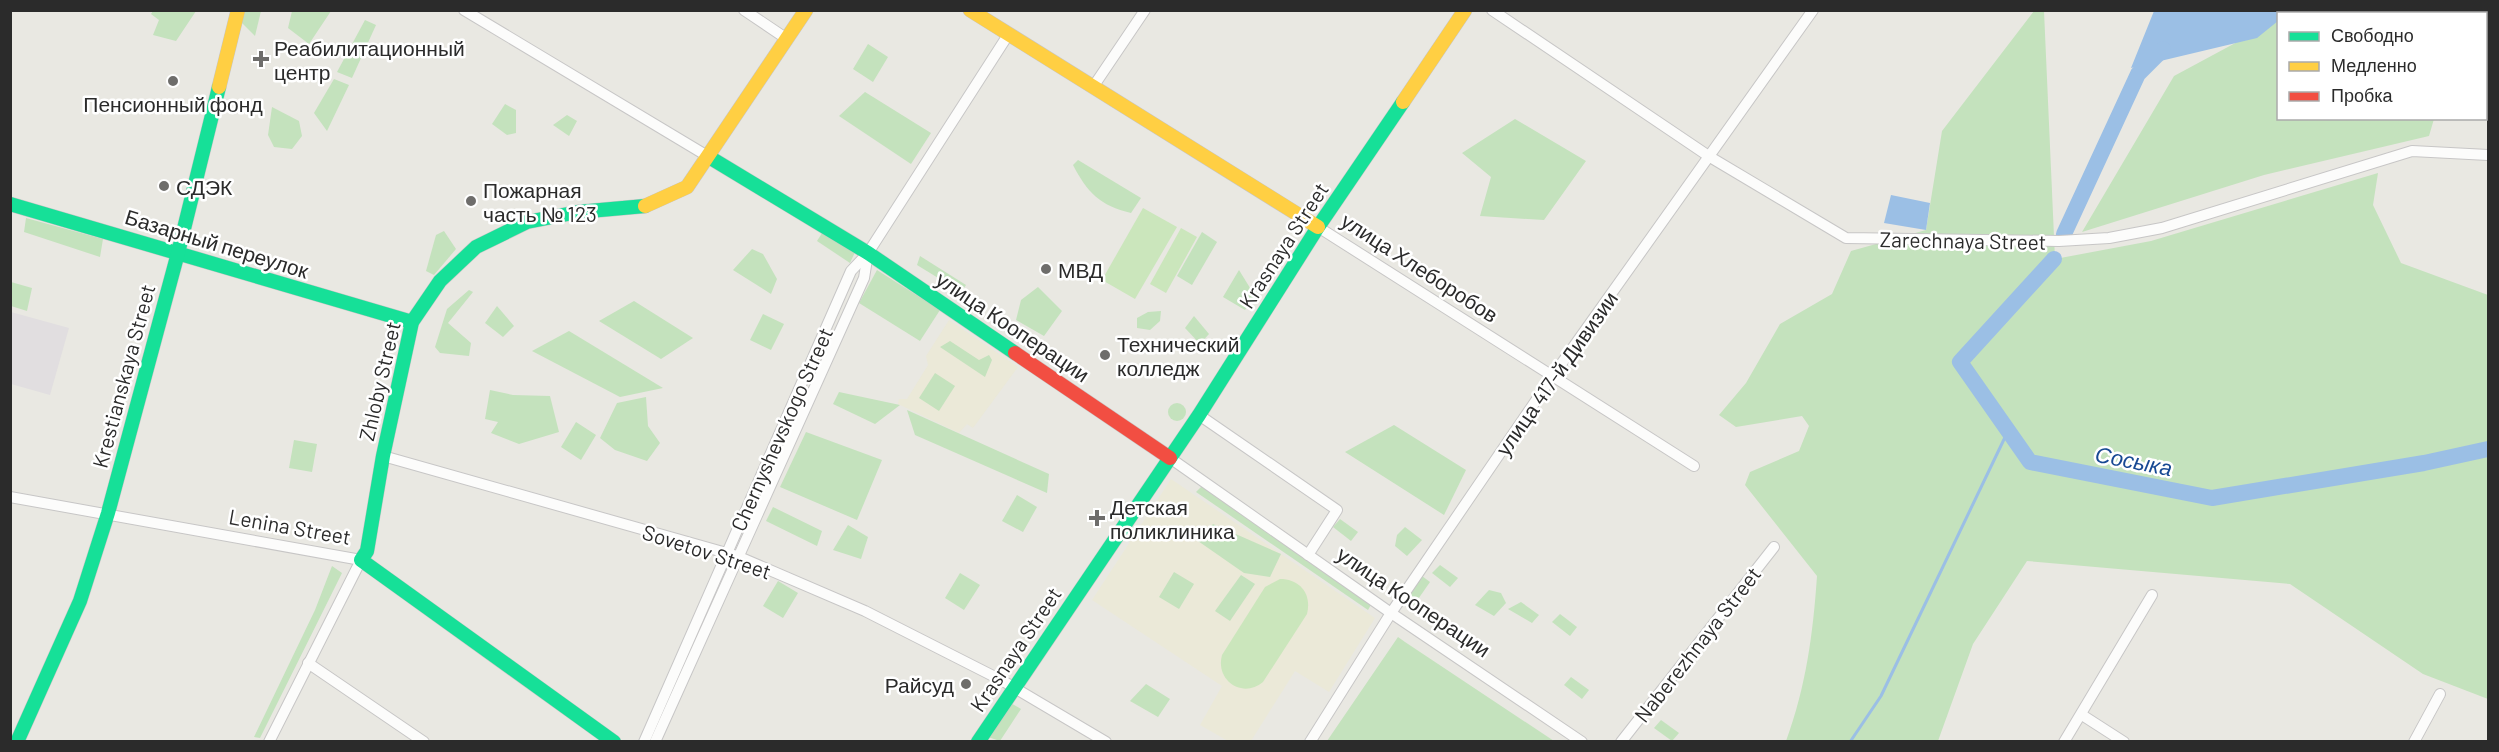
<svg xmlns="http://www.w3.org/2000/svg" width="2499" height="752" viewBox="0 0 2499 752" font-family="Barlow,sans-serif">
	<rect width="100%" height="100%" fill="#e9e8e2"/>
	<polygon fill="#e1dee0" points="11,312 69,328 50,395 11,384"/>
	<g fill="#ebe9d8">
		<polygon points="949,320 1018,367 973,428 967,424 959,433 898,404 899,399 907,399 928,365 926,356"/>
		<polygon points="1171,479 1375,618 1329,692 1295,671 1251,741 1228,741 1200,725 1222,686 1092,600"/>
	</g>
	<g fill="#c4e2bd">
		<polygon points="2295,10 2462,10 2462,11 2461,14 2289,13"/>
		<polygon points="153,11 153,10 196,11 176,41 153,35 159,20 151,14"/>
		<polygon points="244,11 261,11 255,36 241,22"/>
		<polygon points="292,11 292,10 331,11 309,44 288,28"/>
		<path d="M2034,11H2044L2055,259L2151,241L2378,173L2373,205L2401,263L2488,295V699L2423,674L2290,584L2027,561L1973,644L1938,741H1786C1806,687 1813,634 1817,576L1745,485L1750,472L1799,451L1809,426L1802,416L1736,427L1719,415L1746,383L1780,324L1832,294L1851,251L1926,230L1942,131Z"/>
		<polygon points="365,20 376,25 352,78 337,72"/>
		<polygon points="2278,20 2278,118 2434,119 2429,136 2264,175 2082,232 2174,76"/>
		<polygon points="868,44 888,57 873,82 853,69"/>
		<polygon points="334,79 349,85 327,131 314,113"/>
		<polygon points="865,92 931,133 911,164 839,116"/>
		<polygon points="505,104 516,110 516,133 507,135 492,124"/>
		<polygon points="272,107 299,121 302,136 292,149 274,147 268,135"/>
		<polygon points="567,115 577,121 569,136 553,125"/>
		<polygon points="1515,119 1586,161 1544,220 1480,216 1491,177 1462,153"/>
		<path d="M1078,160L1141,198L1131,213C1100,206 1087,192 1073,165Z"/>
		<polygon points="26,218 103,239 100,257 24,232"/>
		<polygon points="824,230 856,250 850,263 817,241"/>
		<polygon points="444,231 456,249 434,275 426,271 436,235"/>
		<polygon points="1202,232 1217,242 1192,285 1177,276"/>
		<polygon points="752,249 763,254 777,279 771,294 733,270"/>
		<polygon points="920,256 966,285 961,292 917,265"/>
		<polygon points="877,270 940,310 920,341 859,303"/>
		<polygon points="1239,270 1255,296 1245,310 1223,297"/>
		<polygon points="11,282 32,288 27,311 11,306"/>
		<polygon points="1038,287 1062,311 1044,336 1016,320 1021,300"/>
		<polygon points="469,290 473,292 448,323 471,343 469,356 440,353 435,347 447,309"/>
		<polygon points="634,301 693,338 661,359 599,321"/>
		<polygon points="497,306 514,326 503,337 485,323"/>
		<polygon points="1161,311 1160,321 1150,330 1137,328 1137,318 1148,312"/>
		<polygon points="763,314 784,324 771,350 750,340"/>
		<polygon points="1194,316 1209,334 1200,344 1185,328"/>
		<polygon points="569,331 663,388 620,397 532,351"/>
		<polygon points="950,341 979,360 989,355 992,360 985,377 940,347"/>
		<polygon points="935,373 955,386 939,411 919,398"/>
		<polygon points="490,390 513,395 550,396 559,432 519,444 491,433 498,422 485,419"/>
		<polygon points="839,392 900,405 875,424 833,404"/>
		<polygon points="646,397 648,426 660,443 647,461 615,450 600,438 617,403"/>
		<circle cx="1177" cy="412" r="9"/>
		<polygon points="907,410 1049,474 1047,493 915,435"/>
		<polygon points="576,422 596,435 581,460 561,447"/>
		<polygon points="1394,425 1466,470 1444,515 1345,452"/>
		<polygon points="806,432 882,460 857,520 780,487"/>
		<polygon points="294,440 317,444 312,472 289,468"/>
		<polygon points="1202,486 1372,603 1368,610 1196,492"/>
		<polygon points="1017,495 1037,507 1023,532 1002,521"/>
		<polygon points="773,507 822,531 817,546 766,521"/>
		<polygon points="1340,519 1358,532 1351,541 1333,527"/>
		<polygon points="1213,524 1281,554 1270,577 1244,573 1198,541"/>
		<polygon points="848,525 868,537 861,559 833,550"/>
		<polygon points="1405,527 1422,540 1407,556 1395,546 1397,535"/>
		<polygon points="1440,565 1458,578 1450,587 1432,573"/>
		<polygon points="332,566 342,573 260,738 254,737 315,610"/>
		<polygon points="1174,572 1194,584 1179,609 1159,597"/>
		<polygon points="960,573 980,585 964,610 945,598"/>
		<polygon points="1241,575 1255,584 1230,621 1215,611"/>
		<polygon points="1422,576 1430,582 1414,605 1405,600"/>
		<polygon points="778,581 798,593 783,618 763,606"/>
		<polygon points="1489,590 1501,593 1506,603 1494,616 1475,605"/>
		<polygon points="1521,602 1539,615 1532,623 1508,609"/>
		<polygon points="1560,614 1577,627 1570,636 1552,622"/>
		<polygon points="1398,637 1405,642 1554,741 1327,741"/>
		<polygon points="1571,677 1589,690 1582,699 1564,685"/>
		<polygon points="1146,684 1170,699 1158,717 1130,701"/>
		<polygon points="1009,702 1021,709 1000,741 985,736"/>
		<polygon points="1661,720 1679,733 1672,741 1654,728"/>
	</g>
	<g fill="#cbe6bc">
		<polygon points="1143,208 1177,227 1135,299 1102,280"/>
		<polygon points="1181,228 1197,237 1166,293 1150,284"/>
		<path d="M1280,579C1300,579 1312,594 1307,614L1263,682C1243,699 1215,681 1222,655L1265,587Z"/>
	</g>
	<g fill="#9bbfe5">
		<polygon points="2154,11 2154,10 2291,11 2278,14 2278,21 2257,38 2131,68"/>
		<polygon points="1891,195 1930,203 1926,230 1884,223"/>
	</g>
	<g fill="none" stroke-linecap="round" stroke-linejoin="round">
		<polyline stroke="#9bbfe5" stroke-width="3" points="1850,742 1881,696 2008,431"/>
		<g stroke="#9bbfe5" stroke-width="16">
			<polyline points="2064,234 2138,74 2163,49"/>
			<polyline points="2054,259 1960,362 2030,462 2212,498 2424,463 2488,449"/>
		</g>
		<g stroke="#c7c6c6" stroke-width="12">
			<g id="street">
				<polyline points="464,10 709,157"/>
				<polyline points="744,10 787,39"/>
				<polyline points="1492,10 1710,157 1846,238 2059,241 2109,238 2162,228 2412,151 2488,155"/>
				<polyline points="1093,87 1145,10"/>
				<polyline points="1318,227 1694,466"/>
				<polyline points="1199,415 1337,510 1308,555"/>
				<polyline points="383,456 737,556 865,611 1003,681 1106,742"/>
				<polyline points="1170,458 1391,613 1582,742"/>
				<polyline points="10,497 361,560 269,742"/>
				<polyline points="308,663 424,742"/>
				<polyline points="2082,715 2124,742"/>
				<polyline points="644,742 851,271 868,253 1008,35"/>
				<polyline points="655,742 864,278 868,253"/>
				<polyline points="1310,742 1391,613 1552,377 1813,10"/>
				<polyline points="1621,742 1774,547"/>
				<polyline points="2064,742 2152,595"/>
				<polyline points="2414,742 2440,694"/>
			</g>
		</g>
		<g stroke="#c7c6c6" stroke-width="15">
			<g id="fast">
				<polyline points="709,157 868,253 1015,353"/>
				<polyline points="10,204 412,322"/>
				<polyline points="17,742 80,601 108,513 178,253 219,87"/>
				<polyline points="614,742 361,560 367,551 383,456 412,322 440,281 476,247 527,222 578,212 645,206"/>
				<polyline points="978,742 1199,415 1318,227 1403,102"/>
			</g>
		</g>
		<g stroke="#c7c6c6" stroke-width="15">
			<g id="slow">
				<polyline points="970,10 1318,227"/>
				<polyline points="219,87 238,10"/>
				<polyline points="1403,102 1465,10"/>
				<polyline points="645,206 687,187 806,10"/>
			</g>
		</g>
		<g stroke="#c7c6c6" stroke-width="15">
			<polyline id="jam" points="1015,353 1170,458"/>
		</g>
		<use href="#street" stroke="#fcfcfb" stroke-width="10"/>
		<use href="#fast" stroke="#16e098" stroke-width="14"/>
		<use href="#slow" stroke="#ffcf43" stroke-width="14"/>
		<use href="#jam" stroke="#f24e42" stroke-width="14"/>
	</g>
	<g fill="#6e6d6b" stroke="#fff" stroke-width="2">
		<path d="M258 50h6v6h6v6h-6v6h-6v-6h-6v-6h6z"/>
		<circle cx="173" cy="81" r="6"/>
		<circle cx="164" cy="186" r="6"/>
		<circle cx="471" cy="201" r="6"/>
		<circle cx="1046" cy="269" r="6"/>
		<circle cx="1105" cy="355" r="6"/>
		<path d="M1094 509h6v6h6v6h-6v6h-6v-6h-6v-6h6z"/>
		<circle cx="966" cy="684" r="6"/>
	</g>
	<g text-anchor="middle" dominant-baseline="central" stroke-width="5" stroke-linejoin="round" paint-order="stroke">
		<g font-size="21" fill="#2b2b2b" stroke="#fff" text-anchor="start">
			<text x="274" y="47">Реабилитационный<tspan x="274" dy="24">центр</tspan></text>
			<text x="173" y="103" text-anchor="middle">Пенсионный фонд</text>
			<text x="176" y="186">СДЭК</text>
			<text x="483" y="189">Пожарная<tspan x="483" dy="24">часть № 123</tspan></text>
			<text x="1058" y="269">МВД</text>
			<text x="1117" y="343">Технический<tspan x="1117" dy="24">колледж</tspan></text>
			<text x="1110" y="506">Детская<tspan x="1110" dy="24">поликлиника</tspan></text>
			<text x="954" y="684" text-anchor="end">Райсуд</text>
		</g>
		<g font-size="21" fill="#2b2b2b" stroke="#fff">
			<text transform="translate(1963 240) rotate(1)">Zarechnaya Street</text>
			<text transform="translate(217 243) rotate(17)">Базарный переулок</text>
			<text transform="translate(1283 245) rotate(-57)">Krasnaya Street</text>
			<text transform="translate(1420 267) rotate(33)">улица Хлеборобов</text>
			<text transform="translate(1013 326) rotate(34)">улица Кооперации</text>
			<text transform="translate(1556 373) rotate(-55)">улица 417-й Дивизии</text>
			<text transform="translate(123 376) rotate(-75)">Krestianskaya Street</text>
			<text transform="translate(379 381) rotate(-77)">Zhloby Street</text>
			<text transform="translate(781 429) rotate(-66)">Chernyshevskogo Street</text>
			<text transform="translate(290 526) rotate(10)">Lenina Street</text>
			<text transform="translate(707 551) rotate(18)">Sovetov Street</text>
			<text transform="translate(1414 601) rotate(34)">улица Кооперации</text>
			<text transform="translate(1697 644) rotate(-52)">Naberezhnaya Street</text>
			<text transform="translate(1015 649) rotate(-56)">Krasnaya Street</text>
		</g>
		<g font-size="22" font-style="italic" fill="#174993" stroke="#fff">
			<text transform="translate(2134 460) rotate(11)">Сосыка</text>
		</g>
	</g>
	<rect width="2499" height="752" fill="none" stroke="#2b2b2b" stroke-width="24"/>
	<rect x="2277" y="12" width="210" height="108" fill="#ffffff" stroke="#aaaaaa" stroke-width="1.5"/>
	<rect x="2289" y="32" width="30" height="9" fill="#16e098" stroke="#aaaaaa" stroke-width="1.5"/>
	<text x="2331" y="42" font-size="18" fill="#2b2b2b">Свободно</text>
	<rect x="2289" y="62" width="30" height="9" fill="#ffcf43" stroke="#aaaaaa" stroke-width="1.5"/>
	<text x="2331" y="72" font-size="18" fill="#2b2b2b">Медленно</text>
	<rect x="2289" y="92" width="30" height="9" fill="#f24e42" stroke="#aaaaaa" stroke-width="1.5"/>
	<text x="2331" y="102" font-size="18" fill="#2b2b2b">Пробка</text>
</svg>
